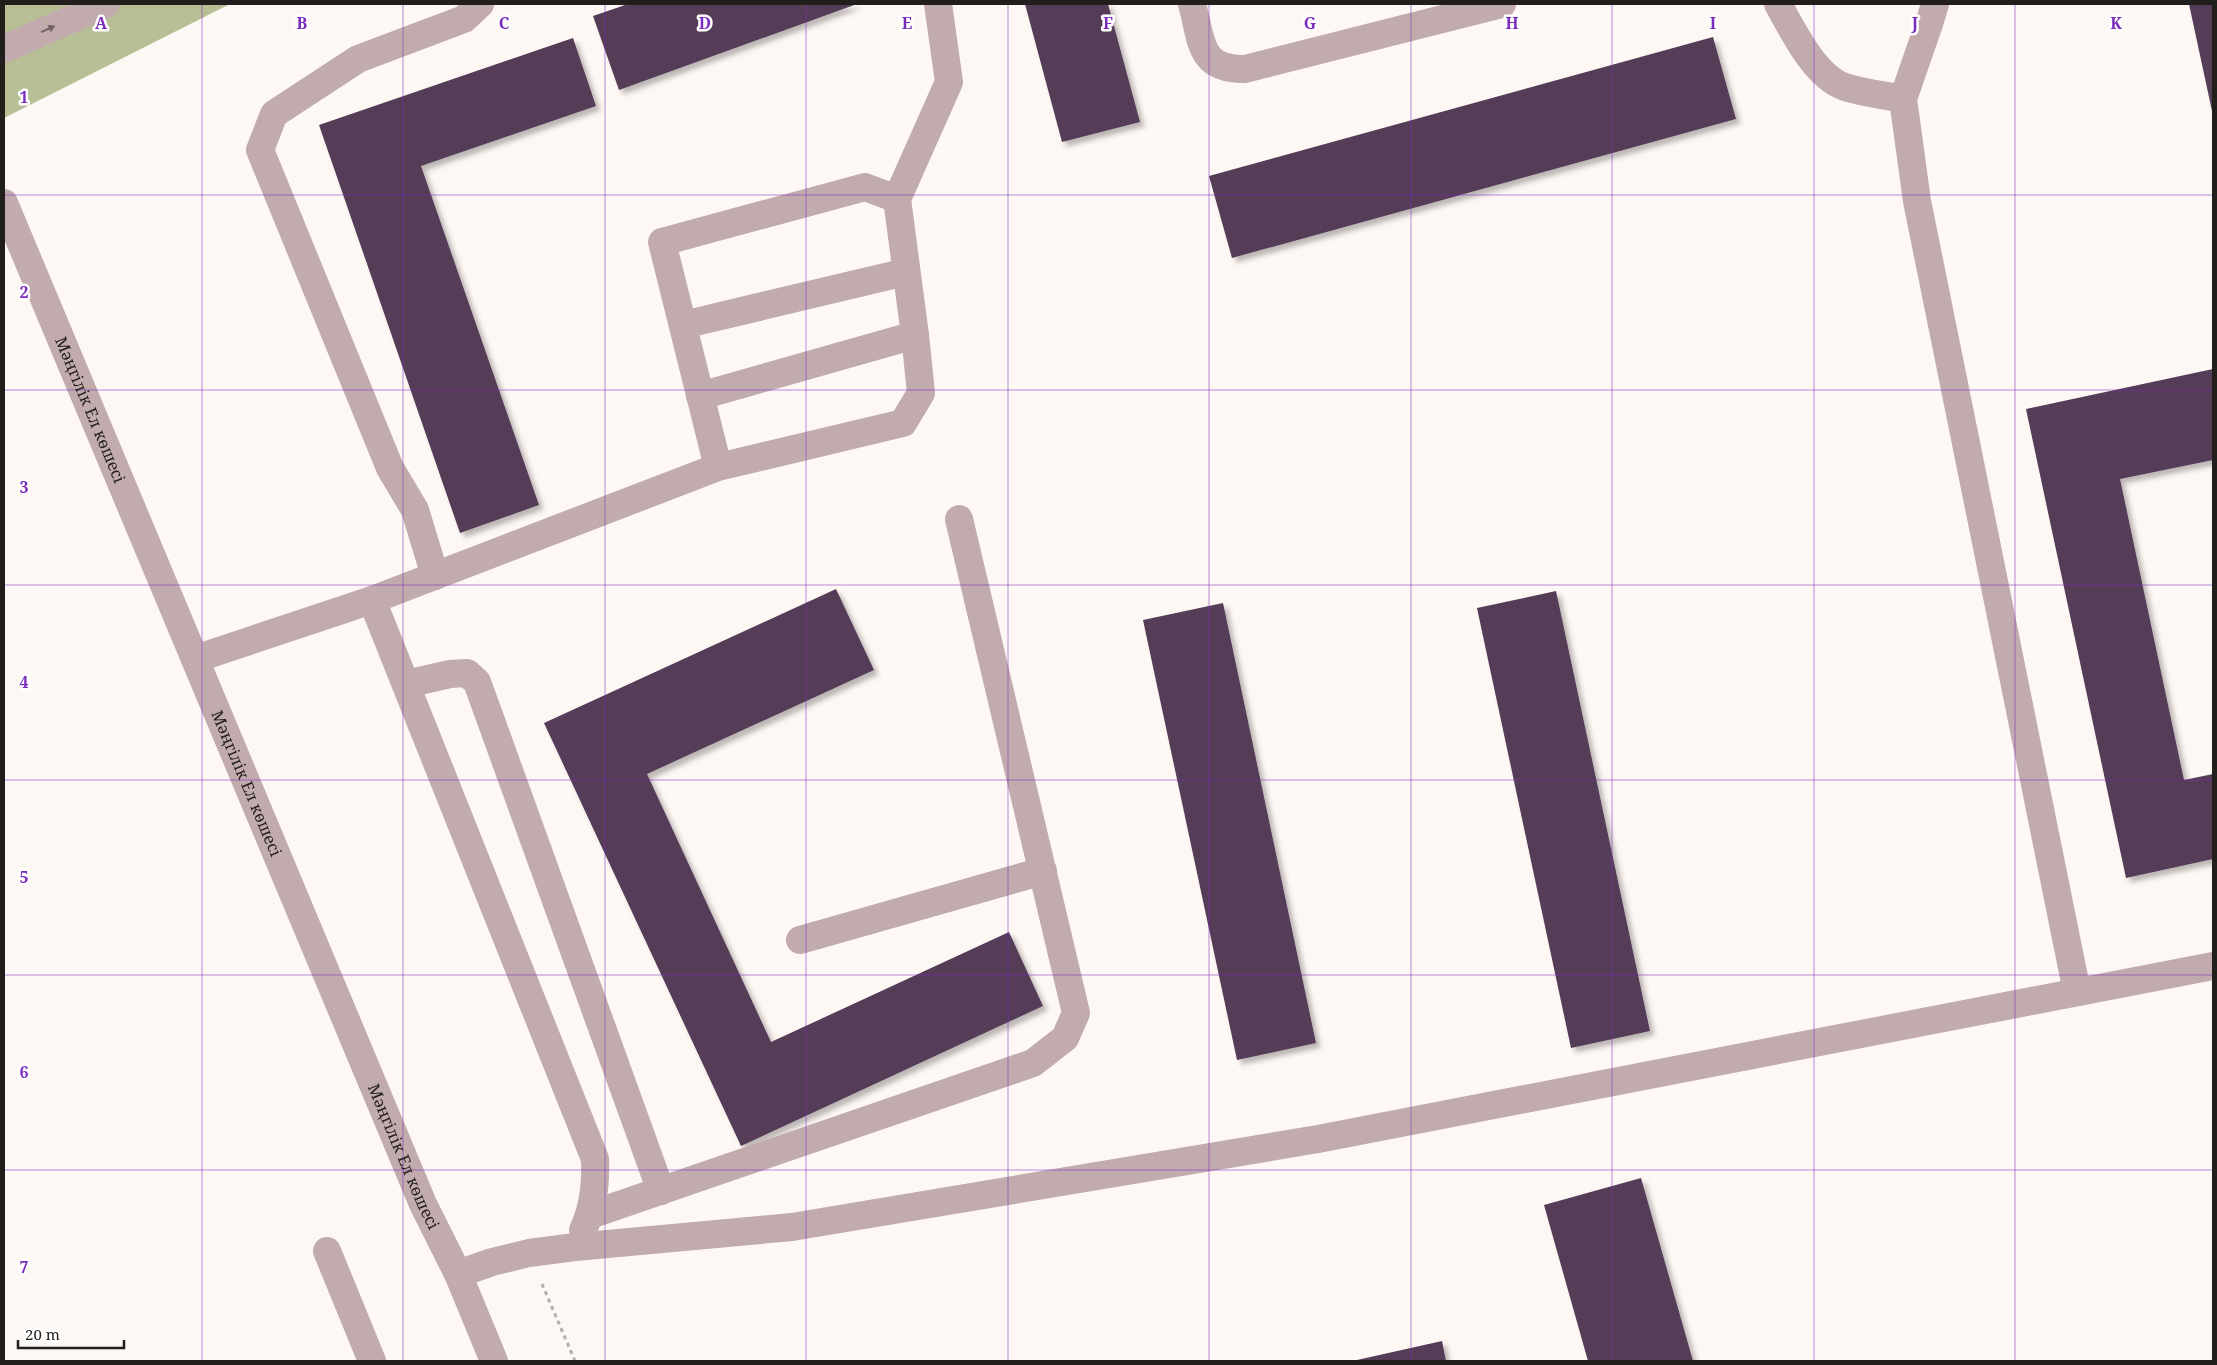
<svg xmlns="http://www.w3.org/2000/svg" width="2217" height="1365" viewBox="0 0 2217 1365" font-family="'Noto Serif',serif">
	<defs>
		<filter id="shadow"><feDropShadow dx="4.5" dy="4.5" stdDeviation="2.5" flood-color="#0004"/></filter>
	</defs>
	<rect width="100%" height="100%" fill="#fef8f4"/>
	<polygon fill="#b8be95" points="4,4 230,4 4,118"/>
	<g fill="#553c58" filter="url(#shadow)">
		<polygon points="628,4 857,4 619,90 593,16"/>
		<polygon points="1025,4 1108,4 1140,122 1062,142"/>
		<polygon points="2189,4 2213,4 2213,111 2212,111"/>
		<polygon points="1713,37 1736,119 1232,258 1209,176"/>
		<polygon points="573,38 596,106 421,166 539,505 460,533 319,125"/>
		<polygon points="2213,369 2213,460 2120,479 2184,780 2213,774 2213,859 2126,878 2026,409"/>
		<polygon points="836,589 874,670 647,774 771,1042 1009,932 1043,1006 741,1146 544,723"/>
		<polygon points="1556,591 1650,1031 1571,1048 1477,608"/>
		<polygon points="1223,603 1316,1043 1237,1060 1143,620"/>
		<polygon points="1641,1178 1693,1361 1588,1361 1544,1205"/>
		<polygon points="1442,1341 1446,1361 1357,1361 1357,1360"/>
	</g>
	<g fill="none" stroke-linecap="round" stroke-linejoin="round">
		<polyline stroke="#b3aeab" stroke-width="3" stroke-dasharray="4 4" stroke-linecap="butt" points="542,1284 575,1361"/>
		<g stroke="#c1abac" stroke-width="28">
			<path d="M1192,4C1202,40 1198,70 1245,69L1502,4"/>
			<path d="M1778,4C1793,31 1815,77 1845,87C1863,93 1884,95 1903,99"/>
			<polyline points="1935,4 1929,24 1903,99 1917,201 2077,992"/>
			<polyline points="4,49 106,4"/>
			<polyline points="897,199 949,82 938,4"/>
			<path id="s1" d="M4,203L423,1204L458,1274L494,1361"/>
			<polyline points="683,325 906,272"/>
			<polyline points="700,396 915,335"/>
			<polyline points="435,576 415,510 390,468 260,150 274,114 358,59 464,19 480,4"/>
			<path d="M372,600L595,1159C596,1184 594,1207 583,1230"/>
			<polyline points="195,659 372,600 718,467 903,423 921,393 915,335 897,199 865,187 662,242 718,467"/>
			<polyline points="406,684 450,674 467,673 477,682 661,1191"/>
			<polyline points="800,940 1043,871"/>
			<polyline points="590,1215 1033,1063 1065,1038 1076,1013 959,519"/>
			<polyline points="327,1251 372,1361"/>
			<polyline points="458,1274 492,1262 529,1253 575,1247 792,1227 1318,1139 2213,966"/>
		</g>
	</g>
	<defs><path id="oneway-solid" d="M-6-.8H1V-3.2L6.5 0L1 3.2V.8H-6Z" transform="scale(1.25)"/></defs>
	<use fill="#716464" href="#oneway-solid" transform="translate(48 29) rotate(-24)"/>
	<path fill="none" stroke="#7b2cbf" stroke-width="1" stroke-opacity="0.55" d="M202,4V1361M403,4V1361M605,4V1361M806,4V1361M1008,4V1361M1209,4V1361M1411,4V1361M1612,4V1361M1814,4V1361M2015,4V1361M4,195H2213M4,390H2213M4,585H2213M4,780H2213M4,975H2213M4,1170H2213"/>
	<g text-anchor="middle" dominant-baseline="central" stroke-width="5" stroke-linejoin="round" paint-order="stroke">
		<g font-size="16" fill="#211e1c" stroke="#fff">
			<text stroke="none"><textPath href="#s1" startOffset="224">Мәңгілік Ел көшесі</textPath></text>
			<text stroke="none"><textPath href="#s1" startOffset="629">Мәңгілік Ел көшесі</textPath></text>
			<text stroke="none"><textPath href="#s1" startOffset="1034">Мәңгілік Ел көшесі</textPath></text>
		</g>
	</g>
	<g font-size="16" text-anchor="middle" font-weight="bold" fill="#7b2cbf" stroke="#fff" stroke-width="5" stroke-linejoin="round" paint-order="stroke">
		<text x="101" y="29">A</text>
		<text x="302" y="29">B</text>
		<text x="504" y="29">C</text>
		<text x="705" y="29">D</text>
		<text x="907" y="29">E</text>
		<text x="1108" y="29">F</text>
		<text x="1310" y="29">G</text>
		<text x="1512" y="29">H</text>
		<text x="1713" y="29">I</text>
		<text x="1915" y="29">J</text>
		<text x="2116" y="29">K</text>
		<text x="24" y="103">1</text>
		<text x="24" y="298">2</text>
		<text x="24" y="493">3</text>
		<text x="24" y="688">4</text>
		<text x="24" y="883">5</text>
		<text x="24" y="1078">6</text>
		<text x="24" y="1273">7</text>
	</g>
	<rect width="2217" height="1365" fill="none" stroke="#211e1c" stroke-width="10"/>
	<path d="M18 1340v8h106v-8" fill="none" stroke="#211e1c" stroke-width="2.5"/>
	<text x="25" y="1340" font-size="15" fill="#211e1c" stroke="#ffffff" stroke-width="4" paint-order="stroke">20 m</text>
</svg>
